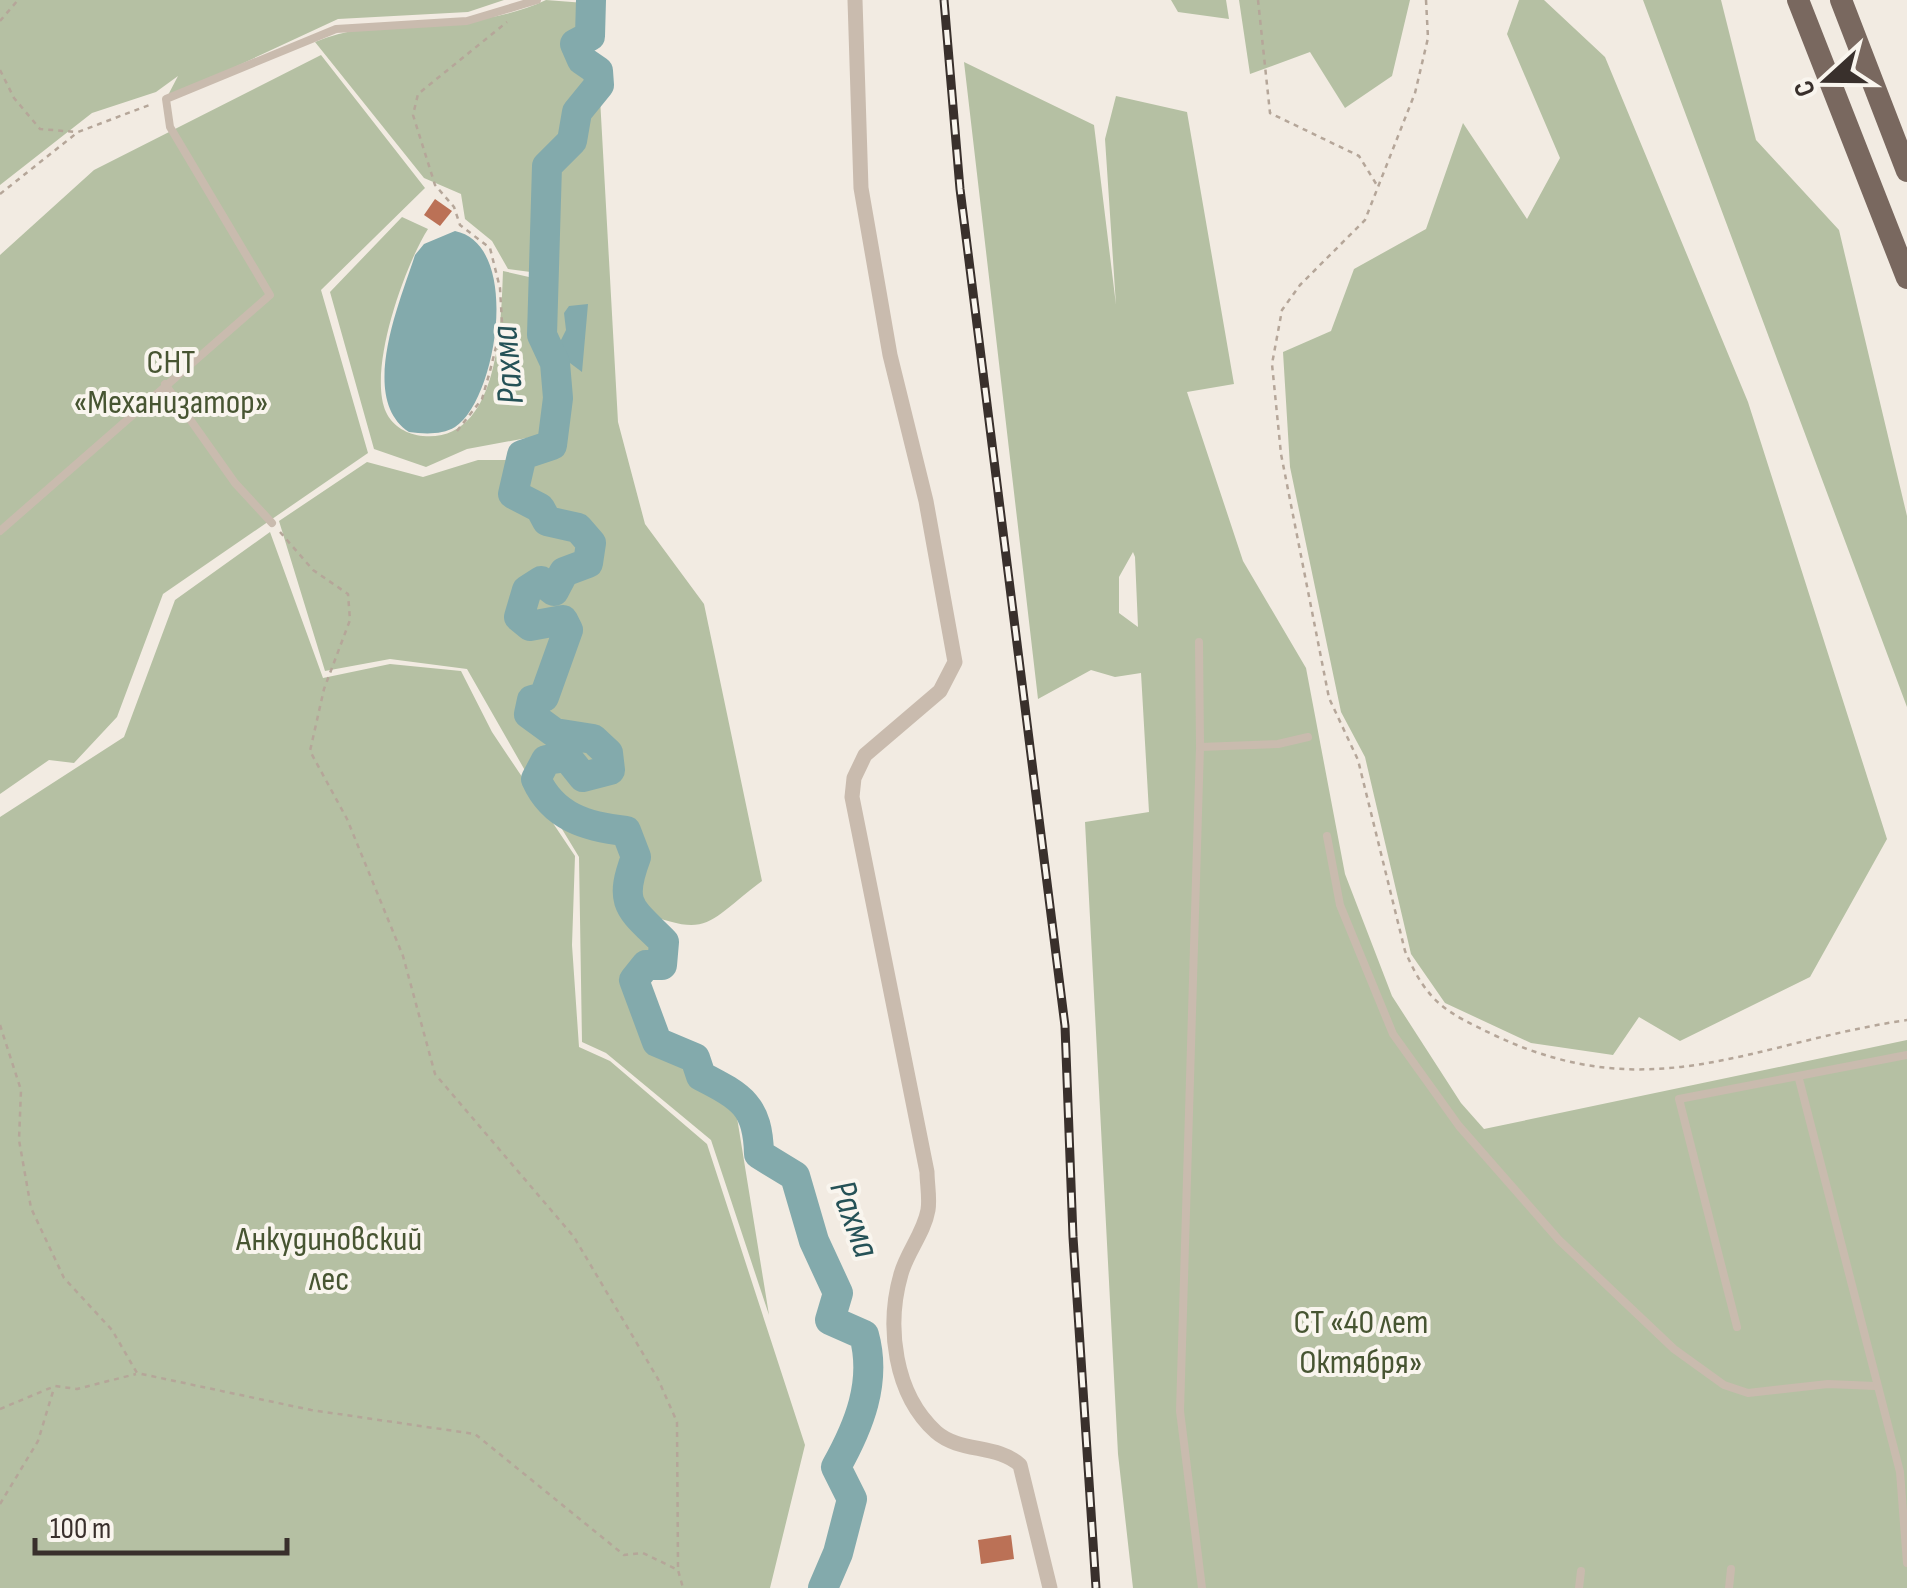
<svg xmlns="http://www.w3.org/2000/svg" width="1907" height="1588" viewBox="0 0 1907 1588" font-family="'Sofia Sans Condensed',sans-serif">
	<rect width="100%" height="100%" fill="#f2ebe2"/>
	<g fill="#b5c0a3" fill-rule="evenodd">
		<polygon points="0,0 504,0 468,12 338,19 166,99 178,76 156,92 92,113 0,185"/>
		<path d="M546,0L585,3L583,32L571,42L576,62L591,75L590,87L572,112L567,141L542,165L538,273L508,269L492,241L465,219L461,194L424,178L315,42C386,12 467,37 546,0Z"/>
		<polygon points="1171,0 1226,0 1229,19 1178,12"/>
		<polygon points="1239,0 1410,0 1392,76 1345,108 1310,52 1250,74"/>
		<polygon points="1519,0 1544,0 1605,57 1748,402 1887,839 1810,977 1680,1041 1639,1017 1613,1055 1531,1043 1445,1003 1411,954 1365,757 1341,712 1290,467 1283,352 1331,331 1354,269 1426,229 1463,123 1527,219 1560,158 1507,34"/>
		<polygon points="1643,0 1721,0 1756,140 1839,230 1907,516 1907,707"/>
		<polygon points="321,55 425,188 321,290 368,453 163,594 117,717 74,763 49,760 0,794 0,255 94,170"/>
		<path d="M964,62L1094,125L1116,305L1105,139L1116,96L1187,112L1234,384L1187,392L1243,561L1306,668L1345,874L1392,996L1461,1103L1484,1129L1907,1040V1588H1133L1118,1454L1085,822L1149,812L1141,673L1115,677L1091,670L1038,699ZM1133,552L1135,557L1138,627L1119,613V577Z"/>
		<path d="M600,98L618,422L645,524L704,604L762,881C706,923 710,939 640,911L632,888L645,855L632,823L586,819L550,789L553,770L566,768L582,786L617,774C608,713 574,743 541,708L549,703L574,631L564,614L530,613L543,592L558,597L570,579L591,568L597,548L591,530L550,515L543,502L521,489L531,458L558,448L560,366L551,332L554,169C583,140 572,124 600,98Z"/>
		<path d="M402,217L428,229C405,265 367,370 386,412C392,426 408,435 423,436C500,443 501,322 503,271L529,277L549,393L543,435L467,449L426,467L374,449L330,292Z"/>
		<polygon points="478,460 514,460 510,498 547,527 580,540 579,558 561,566 555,579 539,573 524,584 512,618 522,630 559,632 539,690 527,695 521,713 543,735 585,746 595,758 587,766 565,747 537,755 527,774 467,669 390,659 325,671 279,521 367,462 423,477"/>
		<polygon points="270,532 323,678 390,664 461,671 492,732 575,856 572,945 579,1047 610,1061 707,1144 805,1445 770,1588 0,1588 0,817 124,737 175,600"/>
		<path d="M551,811L593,837L623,840C632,866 609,891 626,916C632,926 647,935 655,943L656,959L642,961L627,978L653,1048L690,1063L698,1082L734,1099L769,1315L711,1140L606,1053L582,1042L579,857Z"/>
	</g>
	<g fill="#83aaac">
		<path d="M455,231C523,245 496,401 455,427C442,435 424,434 409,432C358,398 400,302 415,255L424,244Z"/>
		<polygon points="588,304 582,372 562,357 558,346 566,330 564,313 569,306"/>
	</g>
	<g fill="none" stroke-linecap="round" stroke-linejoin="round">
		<path stroke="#83aaac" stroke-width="30" d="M591,0L590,36L575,44L582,60L598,71L599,85L577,112L572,141L547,166L542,335L555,363L558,398L552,445L522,455L513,494L540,508L547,521L578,528L591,543L588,563L564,572L554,591L541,581L527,590L519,617L530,626L563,620L568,630L544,697L532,700L529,714L555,733L593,739L608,753L610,770L583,777L567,757L546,760L536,779C553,817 587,827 626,831L636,857C618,905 630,908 664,942L662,965H646L634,980L657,1042L695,1058L701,1076C742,1097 758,1106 759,1154L795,1176L814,1241L838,1293L830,1320L864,1335C877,1382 859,1426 836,1467L852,1499L838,1553L823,1588"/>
	</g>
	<g fill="#bb7156">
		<polygon points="435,199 452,211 440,226 424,215"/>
		<polygon points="1011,1535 1014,1559 981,1564 978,1540"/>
	</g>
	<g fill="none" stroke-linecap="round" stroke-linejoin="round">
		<g stroke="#b5a699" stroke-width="2.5" stroke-dasharray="5 5" stroke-linecap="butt">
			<polyline points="1258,0 1270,113 1359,156 1378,187"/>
			<path d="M1426,0L1428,38L1415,93L1365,220L1300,285L1282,310L1272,364L1281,454L1329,698L1358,760L1405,951C1428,1004 1446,1012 1496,1036C1653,1109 1751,1043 1907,1020"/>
			<polyline points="0,21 18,0"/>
			<polyline points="0,70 14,98 40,129 76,132"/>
			<polyline points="0,194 78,132 152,104"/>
			<polyline points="457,431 482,399 490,371 502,323 500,288 490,248 460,225 454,207 435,185 413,115 418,94 507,22"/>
			<polyline points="280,532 313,570 348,594 350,620 324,689 310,751 347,819 403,956 435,1074 574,1237 658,1379 677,1422 678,1570"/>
			<polyline points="0,1025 21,1090 19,1140 31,1208 64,1278 112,1330 137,1373 311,1410 475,1434 624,1555 643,1553 678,1570 683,1588"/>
			<polyline points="0,1409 55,1386 77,1389 136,1374"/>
			<polyline points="0,1504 38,1441 54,1388"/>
		</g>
		<g stroke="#c9bbae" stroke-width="8">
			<polyline points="165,384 235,483 272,523"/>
			<polyline points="0,531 270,295 170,127 166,99 336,29 467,21 537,0"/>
			<polyline points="1199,642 1200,747 1180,1411 1202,1588"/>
			<polyline points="1200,747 1278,744 1308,737"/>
			<polyline points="1327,836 1340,905 1393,1034 1459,1126 1559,1240 1674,1349 1724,1385 1748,1393 1828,1384 1875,1386"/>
			<polyline points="1799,1079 1900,1472 1907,1563"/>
			<polyline points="1737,1327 1679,1099 1907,1055"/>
			<polyline points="1579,1588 1581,1571"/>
			<polyline points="1729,1588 1731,1569"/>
		</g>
		<path stroke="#c9bbae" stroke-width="15" d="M855,0L861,188L890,355L926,501L955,662L940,691L865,755L854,778L852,797L927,1172C927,1184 930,1198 928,1210C924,1233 907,1252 901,1274C886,1326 894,1394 936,1432C960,1453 997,1444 1020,1465L1050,1588"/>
		<g stroke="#79685f" stroke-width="22">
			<polyline points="1798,0 1907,278"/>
			<polyline points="1841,0 1907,171"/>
		</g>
		<g stroke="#39302c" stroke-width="9">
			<polyline id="rail" points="944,0 960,189 1065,1026 1073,1237 1096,1588"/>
		</g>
		<use href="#rail" stroke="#f9f5ee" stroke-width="5" stroke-dasharray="15" stroke-linecap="butt"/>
	</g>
	<g text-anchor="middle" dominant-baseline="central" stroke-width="8" stroke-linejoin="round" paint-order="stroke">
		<g font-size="35" fill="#475532" stroke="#f9f5ee">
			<text x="171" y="362">СНТ<tspan x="171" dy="40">«Механизатор»</tspan></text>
			<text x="329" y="1239">Анкудиновский<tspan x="329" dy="40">лес</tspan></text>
			<text x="1361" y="1322">СТ «40 лет<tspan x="1361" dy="40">Октября»</tspan></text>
		</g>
		<g font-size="38" font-style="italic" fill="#255257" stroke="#f9f5ee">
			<text transform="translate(508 365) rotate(-95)">Рахма</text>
			<text transform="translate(854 1219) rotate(70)">Рахма</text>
		</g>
	</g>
	<g transform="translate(1827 80) rotate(249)" stroke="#f9f5ee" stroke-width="8" paint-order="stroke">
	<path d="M0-8L18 38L0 25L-18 38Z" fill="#39302c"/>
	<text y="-15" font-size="28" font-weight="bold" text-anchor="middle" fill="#39302c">С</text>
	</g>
	<path d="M35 1538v15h252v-15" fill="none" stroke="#39302c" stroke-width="5"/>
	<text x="50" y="1538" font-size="30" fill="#39302c" stroke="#f9f5ee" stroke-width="8" paint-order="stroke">100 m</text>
</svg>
